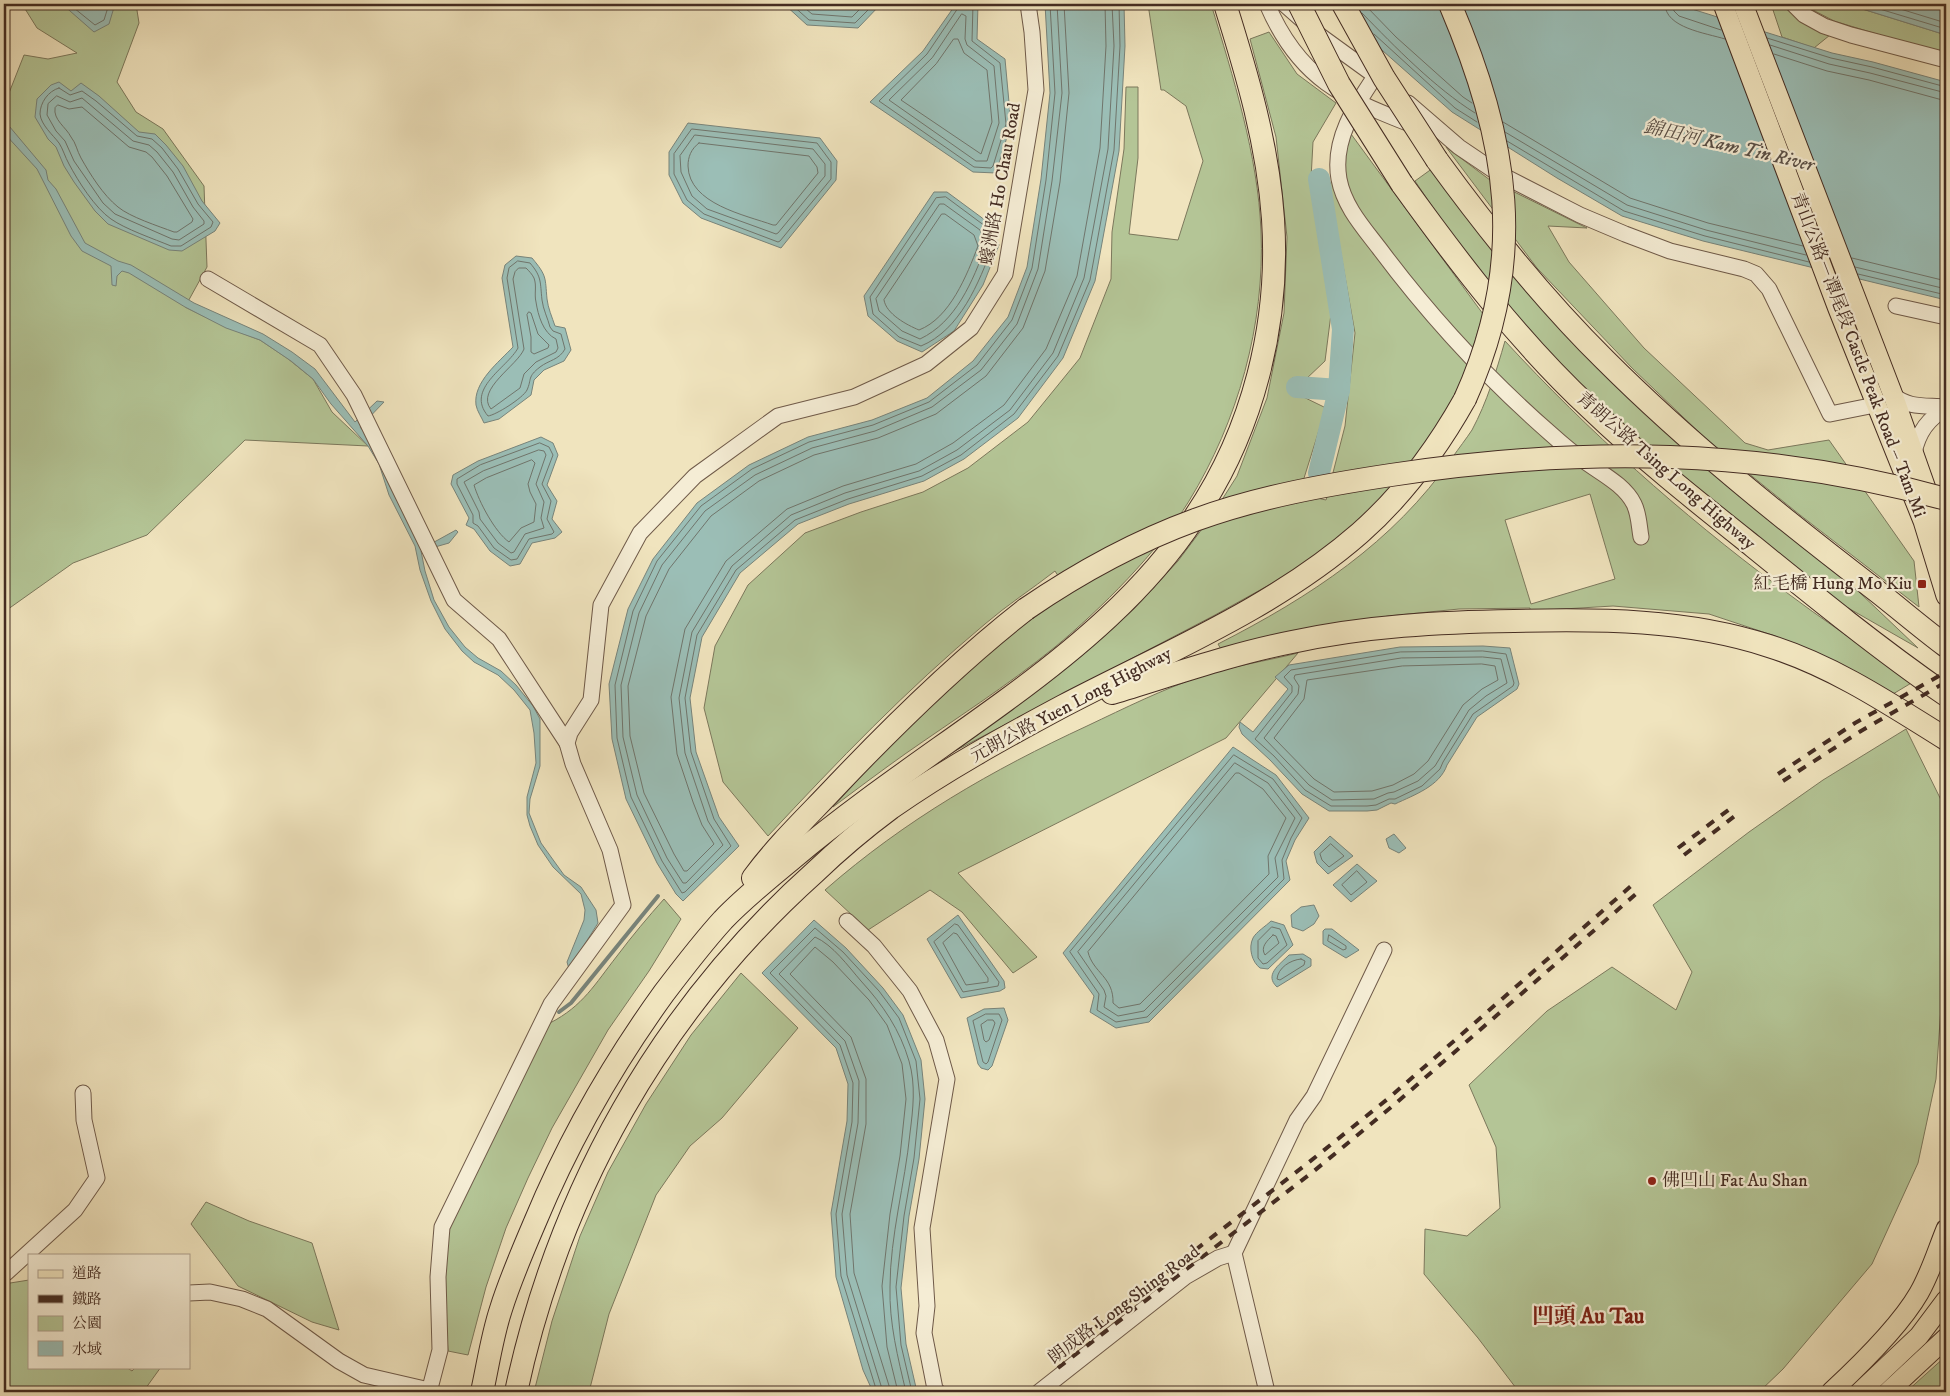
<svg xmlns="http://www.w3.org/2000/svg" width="1950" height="1396" viewBox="0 0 1950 1396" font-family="'IM FELL DW Pica','Noto Serif TC',serif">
	<rect width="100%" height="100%" fill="#f0e4be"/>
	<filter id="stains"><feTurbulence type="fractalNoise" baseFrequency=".004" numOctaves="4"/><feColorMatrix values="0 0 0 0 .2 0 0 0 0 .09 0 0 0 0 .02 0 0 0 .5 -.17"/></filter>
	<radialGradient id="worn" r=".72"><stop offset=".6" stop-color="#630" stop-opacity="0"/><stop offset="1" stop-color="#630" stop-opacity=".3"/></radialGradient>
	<g fill="#b4c596" stroke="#7c785c" fill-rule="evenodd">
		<polygon points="22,4 136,4 139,23 117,82 136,112 163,129 204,186 207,267 185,307 226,327 260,340 287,358 313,379 332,412 368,446 245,440 147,535 73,563 4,612 4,96 9,93 24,55 48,59 77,53 37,28"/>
		<path d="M1148,4H1211C1233,76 1258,156 1261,231C1265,325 1238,421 1189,501C1158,552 1101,609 1055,647C1007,686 955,719 905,754C881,771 857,789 833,807L883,752L941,694L1009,635L1069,593L1055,571C1032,589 1007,605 985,624C907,689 837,762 768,836L723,782L704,708L715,646L748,585L805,533L861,512L923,492L968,468L1028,422L1080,358L1111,279L1112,232L1124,149L1126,87H1138V158L1129,234L1178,240L1203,161L1186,106L1164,90H1161Z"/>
		<polygon points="1771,4 1782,4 1805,22 1830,35 1814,48 1782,37"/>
		<polygon points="1805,4 1856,4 1856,7 1946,35 1946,55 1834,21 1813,10"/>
		<polygon points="1269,32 1297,74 1336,103 1313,142 1311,179 1331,314 1325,361 1305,380 1292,378 1289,390 1326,408 1299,494 1326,500 1345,426 1355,333 1329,187 1351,134 1483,314 1466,372 1438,430 1399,483 1352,528 1298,569 1215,615 947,755 1080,657 1134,609 1178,561 1211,517 1237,476 1267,398 1284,313 1287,237 1276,137 1250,39"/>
		<polygon points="1446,147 1490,180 1587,228 1548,226 1569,262 1644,348 1745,443 1768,450 1829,440 1914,561 1919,607 1800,515 1706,439 1632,368 1537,268"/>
		<polygon points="1433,168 1482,234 1918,648 1836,601 1641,441 1569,373 1504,304 1462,250 1415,181"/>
		<path d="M1505,341C1589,432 1680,513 1779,587C1823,620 1868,650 1913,682L1893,694L1775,636L1709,614L1613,606L1530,611V608L1459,609L1388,616L1222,651L1218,644C1310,597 1393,543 1452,458C1459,448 1466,439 1472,430C1487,402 1496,372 1505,341ZM1590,494L1615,579L1531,604L1505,520Z"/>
		<path d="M1298,653L1226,738L958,873L1037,957L1013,973L962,912L930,890L868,930L825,890C905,820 992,770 1087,726C1125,708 1163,689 1202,676C1233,666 1266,661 1298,653Z"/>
		<polygon points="1906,729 1946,810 1946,936 1936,1079 1918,1163 1872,1264 1783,1369 1759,1392 1519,1392 1478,1338 1424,1274 1425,1229 1467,1236 1500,1208 1496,1147 1469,1085 1547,1011 1612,967 1676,1010 1692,972 1653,905 1749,832 1823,780"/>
		<path d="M664,899L681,919L649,971L608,1030L552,1128L528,1178L506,1228L486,1287L468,1355L448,1351L442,1277L447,1229L550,1023C583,1006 595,984 617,956C632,936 648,917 664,899Z"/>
		<polygon points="741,973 798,1028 722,1118 690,1146 656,1195 609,1314 589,1392 534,1392 552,1321 580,1236 608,1172 646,1104 691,1035"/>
		<polygon points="206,1202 249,1221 312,1243 339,1330 312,1322 238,1286 191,1224"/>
		<polygon points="29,1280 29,1367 126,1367 132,1371 136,1367 161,1367 143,1392 4,1392 4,1284"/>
		<polygon points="1946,1356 1946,1382 1935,1392 1906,1392"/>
	</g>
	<g fill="#9bbeb6" stroke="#78847b">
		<polygon points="62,4 115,4 109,24 94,32"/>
		<polygon points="784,4 881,4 858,28 807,25"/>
		<polygon points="956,4 978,4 977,39 1005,59 1011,124 996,173 973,172 870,102 923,51"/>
		<polygon points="1045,4 1124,4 1125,46 1119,151 1095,281 1063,358 1018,418 964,459 924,481 849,504 798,524 740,573 702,637 690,698 696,752 719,817 739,846 683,901 676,894 657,863 626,799 612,739 609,684 628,609 653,559 697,503 749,465 808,437 872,420 927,398 973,361 1008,317 1027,267 1041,179 1050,93"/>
		<polygon points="1338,4 1676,4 1832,53 1873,62 1946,82 1946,300 1703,241 1622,216 1557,178 1452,112 1383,51"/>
		<polygon points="1856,4 1946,4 1946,35 1856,7"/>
		<polygon points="59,82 71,91 81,83 99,96 139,132 155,134 166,145 183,166 202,201 220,223 215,231 182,251 169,250 108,224 95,211 74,182 64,166 56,147 48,139 35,117 37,99 51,85"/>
		<polygon points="4,120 46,170 48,180 56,189 85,243 118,261 131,265 194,303 263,334 292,352 315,369 355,422 377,401 384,402 360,427 372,442 405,517 418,541 427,546 456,530 458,532 449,543 421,551 425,571 434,600 449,627 465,647 478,658 501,671 516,685 533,706 540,719 540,766 530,799 529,813 541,843 564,875 581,887 596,910 598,923 569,969 567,962 584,920 585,910 581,894 553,867 538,845 530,826 527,815 527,797 536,763 534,733 530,710 514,690 498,675 474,662 462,651 445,629 431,601 420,570 415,546 389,495 379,464 368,446 331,404 313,379 291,361 260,340 226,328 185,307 129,273 122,271 117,276 116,286 112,285 111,266 82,251 71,236 37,169 4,133"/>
		<polygon points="688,123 820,138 837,161 836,180 781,248 701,218 683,203 669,175 669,152"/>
		<polygon points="934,192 947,192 989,223 999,245 983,285 954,331 922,352 897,341 868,316 864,296"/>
		<path d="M516,256L532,258C547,276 545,277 547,299C548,308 552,317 555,326L565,328L571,350L564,361L544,370L534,380L531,395L499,419L484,423C482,418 477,411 476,405C473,382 499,362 513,347L502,278L505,265Z"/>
		<polygon points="541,437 553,443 558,455 547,485 557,501 552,519 562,532 555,538 532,543 520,564 510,566 490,551 474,529 466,525 469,518 451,484 453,475 478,461"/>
		<path d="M1483,646L1510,648L1519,684L1517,689L1477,717L1447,765C1440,786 1414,795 1395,804L1391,803L1377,810L1367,811H1329L1302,794L1270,760L1242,734L1239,727L1240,722L1253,732L1288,689L1275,677L1289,665L1400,647Z"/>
		<polygon points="1233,747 1276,775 1309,818 1295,840 1286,861 1290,880 1149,1022 1116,1028 1090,1012 1094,996 1063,953"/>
		<polygon points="1394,834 1406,848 1399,853 1389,848 1386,839"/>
		<polygon points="1330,836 1353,856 1328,874 1317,863 1314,852"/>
		<polygon points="1357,864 1377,881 1351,902 1333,885"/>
		<polygon points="1314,905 1319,916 1314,924 1303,931 1292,927 1291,915 1301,907"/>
		<polygon points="958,915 1004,981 1005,988 1000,991 961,998 927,939"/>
		<polygon points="814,920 846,948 883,988 903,1015 921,1060 925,1099 919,1159 909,1216 901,1288 906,1344 917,1392 873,1392 863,1370 836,1277 831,1213 847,1121 848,1084 836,1048 762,973"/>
		<path d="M1271,921L1284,925L1293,945L1268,969L1260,968C1252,962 1248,948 1253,938C1256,932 1266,926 1271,921Z"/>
		<polygon points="1325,929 1332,929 1359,950 1346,958 1323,944 1323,931"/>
		<path d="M1303,954L1311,959V966L1277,987C1264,975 1279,965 1289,955Z"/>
		<polygon points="1004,1008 1008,1020 992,1066 988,1070 981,1068 978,1064 967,1018 984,1009"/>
	</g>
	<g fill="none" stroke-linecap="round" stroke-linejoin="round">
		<g stroke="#70756c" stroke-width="1">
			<polyline points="69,4 95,25 104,20 109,4"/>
			<polyline points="791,4 809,20 855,23 874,4"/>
			<polyline points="800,4 812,14 852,17 865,4"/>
			<polyline points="959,4 958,8 927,54 879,101 974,167 991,168 993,166 1006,124 1000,63 972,41 973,4"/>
			<polyline points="1050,4 1055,93 1046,180 1032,268 1012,320 977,365 929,402 873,425 809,442 752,469 701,506 657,561 633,611 615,685 617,738 631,797 662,861 682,893 685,892 731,846 714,819 691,752 685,698 697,635 736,570 795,520 848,499 922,476 961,455 1014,414 1058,356 1090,280 1114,150 1120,46 1119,4"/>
			<polyline points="1057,4 1062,93 1052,181 1038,269 1017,324 981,370 932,407 875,431 812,448 755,475 705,511 662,565 639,613 621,685 623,737 637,795 667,858 683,883 686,883 723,845 708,821 685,753 679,698 692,632 732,566 791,515 845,493 919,471 957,450 1010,410 1053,353 1084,278 1108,149 1114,46 1112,4"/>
			<polyline points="1064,4 1069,93 1060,182 1045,271 1023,328 986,376 936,414 878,438 814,455 759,481 711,516 669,569 646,616 628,686 630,736 644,793 674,854 684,871 687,871 714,844 702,825 693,802 677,754 671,697 685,629 726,561 787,509 843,486 916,464 953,443 1004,405 1046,349 1077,276 1100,148 1106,46 1105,4"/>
			<polyline points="1364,4 1396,37 1463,97 1472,103"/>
			<path d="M1665,4C1665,28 1706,33 1725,39"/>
			<polyline points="1672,4 1674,11 1679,16 1721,30"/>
			<polyline points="1863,4 1946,29"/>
			<polyline points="1884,4 1946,23"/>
			<path d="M1362,13C1395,47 1435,88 1475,113"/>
			<polygon points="962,14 966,16 965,39 967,45 994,66 999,123 987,161 976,161 889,100 932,58"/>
			<polyline points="1374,34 1455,108 1477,122"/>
			<polyline points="1767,38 1831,58 1872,67 1946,87"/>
			<polygon points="954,39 958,39 964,53 987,70 992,122 981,154 901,100 936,64"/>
			<polyline points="1770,45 1829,64 1870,73 1946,93"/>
			<polyline points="1774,54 1827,71 1869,80 1946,101"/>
			<path d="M59,88L70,95L82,91L96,101L137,136L152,139L162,148L178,169L198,204L213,222L211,227L181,246H171C154,239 125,229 111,219C95,208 78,181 69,164C65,157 63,149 59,143C53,135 41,125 40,114C40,103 48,91 59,88Z"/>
			<polygon points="57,96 70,102 82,98 133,141 149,145 157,152 173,172 193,207 204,221 204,224 179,240 172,239 115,214 103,203 74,161 65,141 56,131 47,115 48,104"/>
			<path d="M58,105L69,109L82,107L129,147L146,152L152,157L167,176L193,219L192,222L177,232H174C158,226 130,217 118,207C103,195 90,174 81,158C77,151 76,143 71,137C66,127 53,120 55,108Z"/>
			<polyline points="1503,122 1630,198 1708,223 1803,246"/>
			<polygon points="692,129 817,143 831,162 831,179 780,241 778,242 704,214 687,200 674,174 674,154"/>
			<polyline points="1505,132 1627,205 1706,230 1806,255"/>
			<polygon points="695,135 813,149 825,164 825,176 778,233 776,234 707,209 692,196 681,172 680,156"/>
			<polyline points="1507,141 1624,211 1705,236 1809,262"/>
			<path d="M699,143L809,156L817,167L818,173L776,225H773C745,215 689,204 688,166C688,157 691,149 699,143Z"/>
			<path d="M946,197L985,226L993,245C979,283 960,330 921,346L899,337L873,314L870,297L936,198Z"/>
			<path d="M940,204H944L980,230L986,245C973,281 956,322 920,339L902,331L879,311L876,299Z"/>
			<path d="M942,214H945L974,235L978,246C967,275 950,318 919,330C907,325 886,314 884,300Z"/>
			<polyline points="1852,258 1946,281"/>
			<path d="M518,261L530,263C542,277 540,282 542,300C543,309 548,319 550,327L553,331L561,334L565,349C559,360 549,360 540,367C527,377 532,379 527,390C523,398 496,415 488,416C465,389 507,368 518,348L507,278L509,268Z"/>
			<polyline points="1855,267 1946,289"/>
			<path d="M519,268H526C529,271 532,274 534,278C537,286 534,294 536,302C538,315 543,333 556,339L558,348L556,352L536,362L524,374L520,388L491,409C475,390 518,365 524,349L513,279L515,272Z"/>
			<polyline points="1858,274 1946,295"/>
			<polygon points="529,312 531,313 538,334 549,345 548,348 534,354 531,352 531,337 527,315"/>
			<polygon points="540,443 549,447 553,455 542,484 551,501 547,519 554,532 552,534 529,539 517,559 511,560 494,548 478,526 473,523 473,515 457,484 457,479 480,465"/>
			<polygon points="539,450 544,451 546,455 536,484 544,502 541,518 544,528 525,534 514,552 511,553 498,543 480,519 479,512 464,482 483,471"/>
			<path d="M532,460L535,463L528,484L530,492L536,504L534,522L521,528L509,542C495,532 479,502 474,485L486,478Z"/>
			<polygon points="1483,651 1506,654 1514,683 1513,686 1473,714 1443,762 1440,769 1422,786 1395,799 1389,799 1376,805 1367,806 1331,806 1305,790 1274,756 1255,739 1292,692 1292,686 1284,677 1291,670 1400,652"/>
			<polygon points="1483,657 1501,659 1507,683 1486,696 1469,710 1435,766 1418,781 1394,792 1388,793 1374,799 1332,800 1309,785 1264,738 1298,694 1299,686 1294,678 1295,675 1401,658"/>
			<polygon points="1482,664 1495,666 1498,680 1482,689 1463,705 1428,761 1414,774 1393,785 1372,791 1334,792 1314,779 1274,738 1304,699 1307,680 1402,666"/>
			<polygon points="1234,755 1273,779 1302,818 1291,838 1282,860 1284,879 1147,1017 1116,1022 1097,1010 1099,994 1070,952"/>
			<polygon points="1235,763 1268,783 1295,818 1275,858 1278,877 1144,1011 1118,1016 1104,1007 1106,996 1104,990 1078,952"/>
			<path d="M1236,773H1239L1263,789L1286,818L1268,856L1269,874L1140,1004L1119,1008L1113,1003C1114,977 1093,973 1088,952Z"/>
			<polygon points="1331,844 1344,856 1329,867 1322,860 1320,854"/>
			<polygon points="1357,871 1367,882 1351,895 1342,885"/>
			<polygon points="955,924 958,925 999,982 998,986 963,992 934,942"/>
			<polygon points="1272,927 1280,929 1287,945 1267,963 1263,964 1258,958 1258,941"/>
			<polygon points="954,933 957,934 988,978 988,982 966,985 943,943"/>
			<path d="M1273,935L1276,936L1279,943L1265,955C1260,947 1267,941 1273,935Z"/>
			<polygon points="1329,935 1346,946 1346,949 1343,950 1328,941"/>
			<path d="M1301,959L1305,961L1304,965L1280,980L1277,979C1278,968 1290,960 1301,959Z"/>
			<polygon points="986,1014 999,1014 1002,1020 988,1062 986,1064 983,1062 973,1021"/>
			<polygon points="988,1020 993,1020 995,1023 989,1040 986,1042 984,1040 981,1025"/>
			<polyline points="877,1392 841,1276 836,1214 852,1122 853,1083 840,1045 770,973 815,928 843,952 879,991 899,1018 916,1061 920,1099 914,1158 904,1216 896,1287 901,1345 912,1392"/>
			<path d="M883,1392L847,1275L842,1214L858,1123L859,1081L845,1041L779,974L815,937C833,945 848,966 861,981C883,1005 900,1030 909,1061C916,1085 913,1109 910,1133C905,1184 890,1236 890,1287C889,1323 898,1358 906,1392"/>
			<polyline points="891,1392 854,1273 850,1214 866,1124 866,1079 851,1037 790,974 815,947 833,962 869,1000 887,1025 902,1064 906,1099 900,1156 890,1214 882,1286 887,1347 898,1392"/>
		</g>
		<polyline stroke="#78847b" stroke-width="4" points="559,1012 571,1003 658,896"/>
		<g stroke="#9bbeb6" stroke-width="22">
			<polyline points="1319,179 1343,329 1339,390 1319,473"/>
			<polyline points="1297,387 1339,390"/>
		</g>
		<g stroke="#6f5a49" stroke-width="17">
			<g id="minor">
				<path d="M1267,4C1299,79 1343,98 1415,126"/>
				<polyline points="1284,4 1319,35 1381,80"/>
				<polyline points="1793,4 1804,15 1824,26 1851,35 1946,60"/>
				<path d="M1376,75C1355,106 1332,140 1339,179C1344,206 1363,227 1379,248C1429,315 1488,379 1551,434C1561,443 1571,452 1583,460C1600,473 1624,484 1634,504C1639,514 1639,526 1641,537"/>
				<polyline points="1408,103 1459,147 1496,172 1580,215 1625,234 1670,251 1744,269 1756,274 1769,289 1830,414 1875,405"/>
				<polyline points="208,279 320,345 354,395 454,600 499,639 567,743"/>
				<polyline points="1896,306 1946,317"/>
				<path d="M1893,395C1909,409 1927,405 1946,407"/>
				<path d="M1914,453C1918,433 1928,418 1946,409"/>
				<polyline points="847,921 874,946 910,991 936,1040 947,1079 922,1228 927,1306 924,1333 935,1389 938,1392"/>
				<polyline points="6,1273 75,1210 97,1178 84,1120 83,1093"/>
				<polyline points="189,1293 210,1292 242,1299 267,1309 339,1361 364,1375 429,1390"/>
				<polyline points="429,1392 440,1350 438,1277 442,1227 551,1004 623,905 610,850 573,764 567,743 570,733 591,700 601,605 640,533 695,476 778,416 854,397 926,364 971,328 1005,274 1036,90 1032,32 1028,4"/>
				<polyline points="1039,1392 1185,1277 1218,1258 1234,1253"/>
				<polyline points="1267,1392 1234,1253 1297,1120 1314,1096 1384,950"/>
			</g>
		</g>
		<g stroke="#442c22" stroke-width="21">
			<g id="major">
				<polyline points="1723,4 1838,309 1923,521 1946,596"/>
				<polyline points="1743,4 1893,395 1946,545"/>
				<path d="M1831,1392C1859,1366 1900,1326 1919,1293C1931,1272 1937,1251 1946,1229"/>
				<polyline points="1860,1392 1919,1336 1946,1300"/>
				<polyline points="1888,1392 1946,1338"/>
			</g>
		</g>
		<g stroke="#442c22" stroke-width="24">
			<g id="highway">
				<path d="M1437,160C1488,230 1543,299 1605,360C1689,444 1783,519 1878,592C1901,610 1923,629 1946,646"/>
				<path d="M1402,184C1459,263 1519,342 1591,409C1641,457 1695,500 1749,543C1813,595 1878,648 1946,695"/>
				<path d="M1112,693C1172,675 1231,654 1292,642C1366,626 1440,622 1514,621C1600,619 1686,619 1769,646C1833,666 1890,704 1946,739"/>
				<path d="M753,878C778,844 809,815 837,785C897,722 958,662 1026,609"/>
				<path d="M482,1392C488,1365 492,1336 501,1309C510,1280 523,1250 535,1222C569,1140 612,1065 664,993C683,968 702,943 723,920C745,897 769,878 793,858C861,801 934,753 1005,701C1075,650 1146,591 1194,518C1253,431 1280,324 1273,219C1268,145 1247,74 1225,4"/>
				<path d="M516,1392C559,1191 660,1011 814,873C838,850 864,828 891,808C945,770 1005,737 1063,706C1164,653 1273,609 1360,533C1403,495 1437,449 1465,399"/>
			</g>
		</g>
		<use href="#minor" stroke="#f5edd5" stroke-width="15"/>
		<use href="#major" stroke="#f0e4be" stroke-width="19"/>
		<use href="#highway" stroke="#f0e4be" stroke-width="22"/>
		<g stroke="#442c22" stroke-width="4" stroke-dasharray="9 9" stroke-linecap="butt">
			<polyline points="1778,774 1855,723 1946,672"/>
			<polyline points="1783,781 1861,731 1946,682"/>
			<polyline points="1678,848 1731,808"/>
			<polyline points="1684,855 1736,815"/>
			<polyline points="1053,1360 1308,1163 1390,1097 1631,886"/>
			<polyline points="1058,1368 1314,1171 1395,1104 1637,893"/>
		</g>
		<g stroke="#442c22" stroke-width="24" stroke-linecap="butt">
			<g id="highway-bridge">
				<polyline points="1299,4 1339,84 1402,184"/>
				<polyline points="1343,4 1384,78 1437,160"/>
				<path d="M1450,4C1508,141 1529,258 1465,399"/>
				<path d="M1026,609C1080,572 1135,542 1195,520C1258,497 1325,485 1391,475C1581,446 1760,448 1946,499"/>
			</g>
		</g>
		<use href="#highway-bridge" stroke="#f0e4be" stroke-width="22"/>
	</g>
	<g fill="#8f2418" stroke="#f5edd5" stroke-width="2">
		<rect x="1917" y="579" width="10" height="10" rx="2.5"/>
		<circle cx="1652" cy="1181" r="5"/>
	</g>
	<g text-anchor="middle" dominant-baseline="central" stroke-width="4.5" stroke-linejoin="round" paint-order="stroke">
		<g font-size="18" fill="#442c22" stroke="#f5edd5">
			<text transform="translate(1001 184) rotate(-80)">蠔洲路 Ho Chau Road</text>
			<text transform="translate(1858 355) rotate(69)">青山公路－潭尾段 Castle Peak Road – Tam Mi</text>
			<text transform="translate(1666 471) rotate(41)">青朗公路 Tsing Long Highway</text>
			<text transform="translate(1071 705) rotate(-28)">元朗公路 Yuen Long Highway</text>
			<text transform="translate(1124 1305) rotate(-37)">朗成路 Long Shing Road</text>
		</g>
		<g font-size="18" fill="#442c22" stroke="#f5edd5" text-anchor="end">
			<text x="1912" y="584">紅毛橋 Hung Mo Kiu</text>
			<text x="1662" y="1181" text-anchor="start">佛凹山 Fat Au Shan</text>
		</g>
		<g font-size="19" font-style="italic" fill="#5a5047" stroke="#f5edd5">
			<text transform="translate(1729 146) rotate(13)">錦田河 Kam Tin River</text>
		</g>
		<g font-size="22" font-weight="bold" fill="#7a1f14" stroke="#f5edd5">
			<text x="1588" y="1316">凹頭 Au Tau</text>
		</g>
	</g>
	<rect width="1950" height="1396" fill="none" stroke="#f0e4be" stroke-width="20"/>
	<rect x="5" y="5" width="1940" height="1386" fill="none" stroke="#442c22" stroke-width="2.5"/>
	<rect x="10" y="10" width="1930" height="1376" fill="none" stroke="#442c22"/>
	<rect x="28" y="1254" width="162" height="115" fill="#f5edd5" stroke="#aea08d"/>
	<rect x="38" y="1270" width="25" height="8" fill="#f0e4be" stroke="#aea08d"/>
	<text x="72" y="1278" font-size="15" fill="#442c22">道路</text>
	<rect x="38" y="1295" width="25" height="8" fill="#442c22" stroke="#aea08d"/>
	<text x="72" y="1304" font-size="15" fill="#442c22">鐵路</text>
	<rect x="38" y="1316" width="25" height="15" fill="#b4c596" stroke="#aea08d"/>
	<text x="72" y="1328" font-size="15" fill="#442c22">公園</text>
	<rect x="38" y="1341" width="25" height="15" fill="#9bbeb6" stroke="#aea08d"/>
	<text x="72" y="1354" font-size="15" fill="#442c22">水域</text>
	<rect width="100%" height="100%" filter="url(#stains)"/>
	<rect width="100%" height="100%" fill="url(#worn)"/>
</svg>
